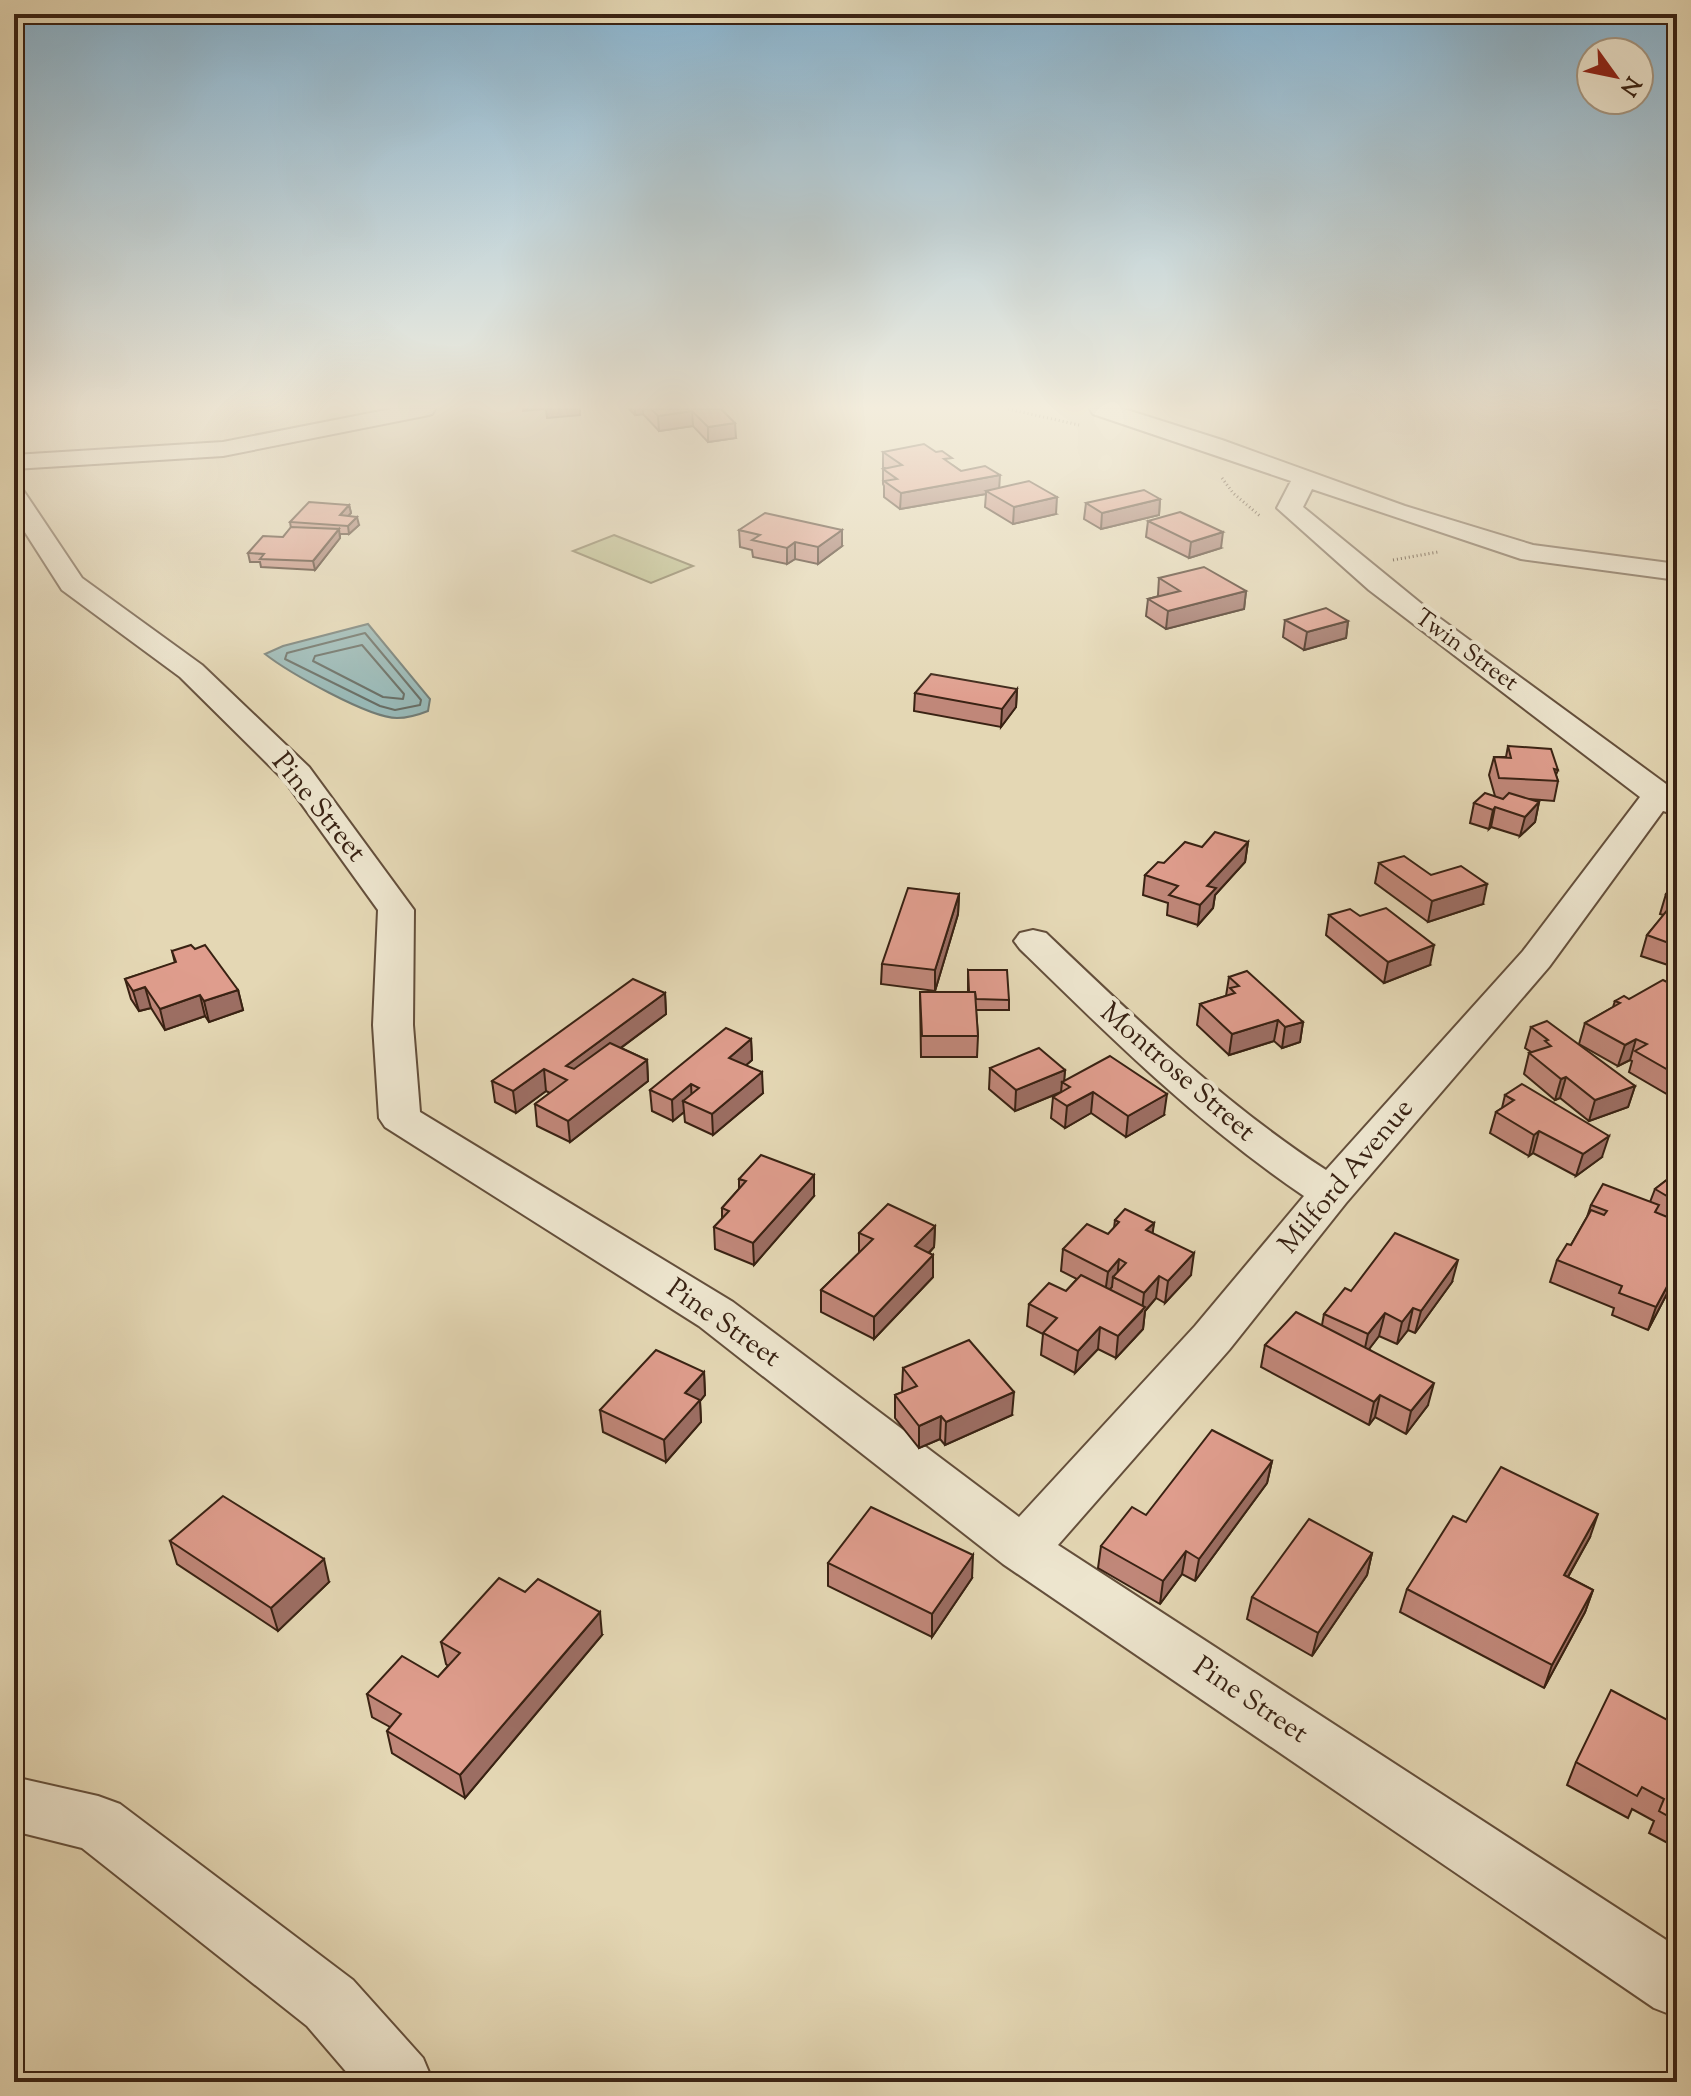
<svg xmlns="http://www.w3.org/2000/svg" width="1691" height="2096" viewBox="0 0 1691 2096" font-family="'Sorts Mill Goudy',serif">
	<rect width="100%" height="100%" fill="#e4d7b4"/>
	<filter id="stains"><feTurbulence type="fractalNoise" baseFrequency=".0025" numOctaves="4"/><feColorMatrix values="0 0 0 0 .2 0 0 0 0 .09 0 0 0 0 .02 0 0 0 .5 -.17"/></filter>
	<radialGradient id="worn" r=".72"><stop offset=".6" stop-color="#630" stop-opacity="0"/><stop offset="1" stop-color="#630" stop-opacity=".3"/></radialGradient>
	<polygon fill="#babd89" stroke="#7a704e" stroke-width="2" points="614,535 693,566 651,583 573,551"/>
	<path fill="#98b8b6" stroke="#727c75" stroke-width="2" d="M368,624L430,699L428,711C418,715 408,718 397,718C369,718 288,672 265,654L283,646Z"/>
	<g fill="none" stroke-linecap="round" stroke-linejoin="round">
		<g stroke="#686d64" stroke-width="2">
			<polygon points="365,633 421,700 420,705 395,710 380,706 285,659 287,653"/>
			<polygon points="362,645 404,694 403,699 383,697 313,661 315,656"/>
		</g>
		<polygon fill="#727c75" fill-rule="evenodd" points="1652,409 1659,409 1656,411"/>
		<g stroke="#644f3b" stroke-width="4">
			<g id="minor">
				<polygon points="391,409 435,409 432,414 424,416 223,456 14,469 14,455 223,442"/>
				<path d="M1090,409H1124L1222,440L1405,506L1533,545L1677,564V580L1521,559L1312,489L1303,507L1434,614L1677,792V815L1663,811L1549,967L1346,1203L1229,1350L1058,1545L1677,1947V2017L1654,2008L1003,1564L699,1326L385,1127L379,1118L373,1025L378,910L285,781L180,677L62,590L14,515V487L23,490L82,578L202,665L309,767L414,910L413,1025L420,1112L733,1302L1019,1517L1195,1326L1304,1196C1199,1125 1110,1037 1020,949L1014,941L1020,933L1033,930L1046,933C1135,1018 1223,1103 1326,1170L1523,951L1640,797L1369,590L1277,508L1291,481L1093,414Z"/>
				<polygon points="14,1777 98,1796 120,1804 353,1980 423,2058 433,2082 355,2082 307,2026 82,1848 14,1831"/>
			</g>
		</g>
		<g stroke="#392213" stroke-width="3" stroke-dasharray="1 3" stroke-linecap="butt">
			<polyline points="1008,409 1079,425"/>
			<polyline points="1222,478 1233,493 1260,516"/>
			<polyline points="1393,560 1438,552"/>
		</g>
		<use href="#minor" fill="#ede5ce" fill-rule="evenodd"/>
	</g>
	<g fill="#c08779" stroke="#392213" stroke-width="2">
		<polygon points="629,409 721,409 736,438 708,442 693,426 659,431 643,414 635,415"/>
		<polygon points="883,452 952,465 961,471 1056,514 1013,524 985,507 986,494 900,509 884,497 884,486 883,484 883,469 884,468 883,468"/>
		<polygon points="1160,499 1159,515 1101,529 1084,519 1086,503"/>
		<polygon points="349,505 351,513 348,516 359,525 349,534 340,534 340,538 315,570 261,567 260,562 250,562 248,553 283,537 291,528 290,522"/>
		<polygon points="1148,521 1221,548 1189,558 1146,537"/>
		<polygon points="739,530 842,546 818,564 795,559 787,564 753,557 752,550 740,547"/>
		<polygon points="1159,578 1246,591 1244,609 1166,629 1146,616 1148,599 1159,596 1158,595"/>
		<polygon points="1285,620 1348,621 1346,638 1304,650 1283,637"/>
		<polygon points="1017,689 1016,707 1001,727 914,711 915,693"/>
		<polygon points="1508,746 1558,770 1556,775 1558,781 1554,801 1529,799 1539,802 1535,822 1520,836 1491,827 1489,829 1470,823 1474,803 1495,796 1489,775 1494,757 1506,757"/>
		<polygon points="1248,842 1245,862 1215,895 1213,908 1198,925 1167,915 1168,903 1143,895 1145,875 1164,863 1202,847"/>
		<polygon points="1379,863 1431,875 1483,904 1428,922 1375,883"/>
		<polygon points="1677,881 1677,968 1641,956 1647,935 1664,915 1660,914 1666,894"/>
		<polygon points="959,894 958,914 935,991 881,984 882,964"/>
		<polygon points="1329,915 1430,965 1384,983 1326,935"/>
		<polygon points="172,951 238,990 243,1010 209,1022 205,1016 165,1030 151,1008 139,1011 131,999 125,979 175,963"/>
		<polygon points="968,970 1009,1000 1009,1010 976,1010 978,1036 977,1057 921,1057 920,992 968,992"/>
		<polygon points="1229,977 1303,1022 1300,1042 1282,1048 1274,1041 1229,1055 1197,1025 1200,1004 1226,996"/>
		<polygon points="1677,987 1677,1100 1629,1072 1632,1061 1630,1060 1618,1066 1579,1044 1585,1023 1613,1007 1615,1001 1629,999"/>
		<polygon points="665,993 666,1014 621,1048 647,1060 648,1081 570,1142 537,1126 535,1104 550,1093 546,1091 516,1113 495,1102 492,1081"/>
		<polygon points="1531,1027 1635,1086 1628,1107 1589,1121 1560,1098 1555,1100 1524,1074 1529,1053 1531,1052 1525,1048"/>
		<polygon points="751,1039 752,1060 746,1065 763,1093 713,1135 685,1122 684,1112 673,1121 652,1111 650,1090"/>
		<polygon points="990,1068 1065,1070 1064,1080 1164,1115 1126,1137 1091,1113 1065,1128 1051,1118 1053,1097 1061,1092 1015,1111 989,1089"/>
		<polygon points="1505,1095 1602,1157 1576,1176 1533,1153 1529,1156 1490,1133 1496,1112 1502,1108"/>
		<polygon points="1677,1172 1677,1261 1671,1286 1648,1330 1612,1315 1614,1308 1550,1282 1557,1260 1571,1245 1587,1217 1591,1205 1650,1202 1655,1189"/>
		<polygon points="739,1179 814,1196 754,1265 715,1249 714,1227 722,1219 722,1208 739,1189"/>
		<polygon points="1115,1220 1154,1223 1152,1233 1191,1275 1165,1303 1156,1298 1145,1311 1143,1329 1116,1358 1098,1349 1075,1373 1041,1355 1043,1334 1027,1326 1029,1304 1066,1291 1077,1279 1061,1271 1063,1249 1108,1234 1114,1228"/>
		<polygon points="935,1226 934,1247 929,1253 933,1255 933,1277 874,1339 821,1312 821,1290 859,1253 859,1233"/>
		<polygon points="1452,1282 1415,1333 1408,1330 1397,1344 1379,1336 1369,1349 1428,1405 1406,1434 1375,1417 1369,1425 1261,1367 1265,1345 1322,1325 1324,1314 1351,1291"/>
		<polygon points="903,1368 1012,1415 945,1445 940,1439 919,1448 895,1418 895,1395 903,1392 902,1390"/>
		<polygon points="704,1372 705,1395 700,1401 701,1422 666,1462 603,1432 600,1410"/>
		<polygon points="1272,1461 1267,1483 1195,1581 1182,1574 1160,1604 1098,1568 1101,1546 1146,1515"/>
		<polygon points="1466,1522 1590,1537 1568,1577 1593,1590 1585,1612 1544,1688 1400,1612 1407,1589"/>
		<polygon points="170,1541 329,1582 278,1631 177,1564"/>
		<polygon points="1372,1553 1367,1575 1312,1656 1247,1619 1252,1597"/>
		<polygon points="828,1563 972,1578 932,1637 828,1586"/>
		<polygon points="602,1635 465,1798 392,1753 387,1731 390,1727 372,1717 367,1694 438,1677 448,1666 446,1664 441,1642"/>
		<polygon points="1677,1725 1677,1848 1649,1833 1654,1821 1632,1809 1628,1818 1567,1785 1576,1762"/>
	</g>
	<g fill="#9c6e63" stroke="#392213" stroke-width="2">
		<polygon points="523,409 544,409 523,411"/>
		<polygon points="546,409 580,409 580,415 547,418"/>
		<polygon points="635,409 643,409 643,414 635,415"/>
		<polygon points="692,411 693,426 659,431 658,416"/>
		<polygon points="735,423 736,438 708,442 708,427"/>
		<polygon points="1000,475 999,491 986,491 986,494 900,509 901,493"/>
		<polygon points="1057,497 1056,514 1013,524 1014,507"/>
		<polygon points="1160,499 1159,515 1101,529 1102,513"/>
		<polygon points="349,505 351,513 341,524 340,515"/>
		<polygon points="357,517 359,525 349,534 348,526"/>
		<polygon points="339,529 340,538 315,570 313,561"/>
		<polygon points="842,530 842,546 818,564 818,547"/>
		<polygon points="1223,532 1221,548 1189,558 1191,542"/>
		<polygon points="795,542 795,559 787,564 787,548"/>
		<polygon points="1246,591 1244,609 1166,629 1168,611"/>
		<polygon points="1348,621 1346,638 1304,650 1307,632"/>
		<polygon points="1017,689 1016,707 1001,727 1002,709"/>
		<polygon points="1539,802 1535,822 1520,836 1525,817"/>
		<polygon points="1495,807 1491,827 1489,829 1493,810"/>
		<polygon points="1248,842 1245,862 1215,895 1213,908 1198,925 1200,905 1207,886"/>
		<polygon points="1487,884 1483,904 1428,922 1432,901"/>
		<polygon points="959,894 958,914 935,991 935,970"/>
		<polygon points="1434,945 1430,965 1384,983 1388,962"/>
		<polygon points="145,987 151,1008 139,1011 133,991"/>
		<polygon points="238,990 243,1010 209,1022 204,1001"/>
		<polygon points="665,993 666,1014 568,1087 566,1066"/>
		<polygon points="200,995 205,1016 165,1030 160,1009"/>
		<polygon points="1278,1020 1274,1041 1229,1055 1232,1034"/>
		<polygon points="1303,1022 1300,1042 1282,1048 1285,1027"/>
		<polygon points="751,1039 752,1060 730,1079 729,1058"/>
		<polygon points="1636,1039 1630,1060 1618,1066 1625,1045"/>
		<polygon points="647,1060 648,1081 570,1142 568,1121"/>
		<polygon points="544,1069 546,1091 516,1113 513,1091"/>
		<polygon points="1065,1070 1064,1083 1062,1082 1061,1092 1015,1111 1016,1090"/>
		<polygon points="762,1072 763,1093 713,1135 712,1114"/>
		<polygon points="1566,1077 1560,1098 1555,1100 1561,1079"/>
		<polygon points="691,1084 692,1104 683,1101 684,1112 673,1121 672,1100"/>
		<polygon points="1635,1086 1628,1107 1589,1121 1595,1100"/>
		<polygon points="1093,1092 1091,1113 1065,1128 1067,1106"/>
		<polygon points="1167,1094 1164,1115 1126,1137 1128,1116"/>
		<polygon points="1539,1131 1533,1153 1529,1156 1534,1135"/>
		<polygon points="1609,1136 1602,1157 1576,1176 1583,1154"/>
		<polygon points="814,1175 814,1196 754,1265 753,1243"/>
		<polygon points="1154,1223 1151,1245 1146,1230"/>
		<polygon points="935,1226 934,1247 914,1268 915,1246"/>
		<polygon points="1194,1253 1191,1275 1165,1303 1168,1281"/>
		<polygon points="933,1255 933,1277 874,1339 874,1317"/>
		<polygon points="1119,1259 1117,1279 1113,1277 1112,1287 1105,1294 1108,1272"/>
		<polygon points="1458,1260 1452,1282 1415,1333 1421,1311"/>
		<polygon points="1677,1268 1671,1286 1648,1330 1656,1307"/>
		<polygon points="1159,1276 1156,1298 1145,1311 1143,1329 1116,1358 1118,1336 1142,1311 1144,1293"/>
		<polygon points="1413,1308 1408,1330 1397,1344 1402,1322"/>
		<polygon points="1385,1313 1379,1336 1363,1357 1368,1334"/>
		<polygon points="1100,1327 1098,1349 1075,1373 1078,1351"/>
		<polygon points="704,1372 705,1395 700,1401 701,1422 666,1462 664,1440 685,1393"/>
		<polygon points="1434,1383 1428,1405 1406,1434 1411,1411"/>
		<polygon points="1014,1392 1012,1415 945,1445 946,1422"/>
		<polygon points="1380,1395 1375,1417 1369,1425 1374,1402"/>
		<polygon points="941,1416 940,1439 919,1448 919,1426"/>
		<polygon points="1272,1461 1267,1483 1195,1581 1199,1559"/>
		<polygon points="1598,1514 1590,1537 1556,1598 1564,1575"/>
		<polygon points="1186,1551 1182,1574 1160,1604 1163,1581"/>
		<polygon points="1372,1553 1367,1575 1312,1656 1318,1633"/>
		<polygon points="973,1555 972,1578 932,1637 932,1614"/>
		<polygon points="324,1559 329,1582 278,1631 271,1608"/>
		<polygon points="1593,1590 1585,1612 1544,1688 1552,1665"/>
		<polygon points="600,1612 602,1635 465,1798 460,1775"/>
	</g>
	<g fill="#df9d8d" stroke="#392213" stroke-width="2">
		<polygon points="651,409 721,409 735,423 708,427 692,411 658,416"/>
		<polygon points="924,444 936,452 942,451 952,458 944,459 961,471 985,466 1000,475 901,493 884,481 897,479 883,469 902,465 883,452"/>
		<polygon points="1029,481 1057,497 1014,507 986,491"/>
		<polygon points="1144,490 1160,499 1102,513 1086,503"/>
		<polygon points="309,502 349,505 340,515 357,517 348,526 290,522"/>
		<polygon points="1180,512 1223,532 1191,542 1148,521"/>
		<polygon points="765,513 842,530 818,547 795,542 787,548 752,540 760,535 739,530"/>
		<polygon points="291,527 339,529 313,561 260,559 264,554 248,553 263,536 283,537"/>
		<polygon points="1204,567 1246,591 1168,611 1148,599 1180,591 1159,578"/>
		<polygon points="1326,608 1348,621 1307,632 1285,620"/>
		<polygon points="931,674 1017,689 1002,709 915,693"/>
		<polygon points="1508,746 1551,749 1558,770 1554,769 1558,781 1499,778 1494,757 1511,758"/>
		<polygon points="1485,793 1503,799 1509,793 1539,802 1525,817 1495,807 1493,810 1474,803"/>
		<polygon points="1215,832 1248,842 1207,886 1216,888 1200,905 1169,895 1178,886 1145,875 1158,862 1164,863 1185,842 1202,847"/>
		<polygon points="1404,856 1431,875 1461,866 1487,884 1432,901 1379,863"/>
		<polygon points="1677,881 1677,898 1666,894"/>
		<polygon points="908,888 959,894 935,970 882,964"/>
		<polygon points="1677,898 1677,946 1647,935"/>
		<polygon points="1386,908 1434,945 1388,962 1329,915 1350,909 1360,916"/>
		<polygon points="191,945 195,949 205,945 238,990 204,1001 200,995 160,1009 145,987 133,991 125,979 176,962 172,951"/>
		<polygon points="968,970 1007,970 1009,1000 976,999 975,992 969,992"/>
		<polygon points="1247,971 1303,1022 1285,1027 1278,1020 1232,1034 1200,1004 1235,993 1230,988 1239,986 1229,977"/>
		<polygon points="633,979 665,993 566,1066 574,1069 610,1043 647,1060 568,1121 535,1104 567,1080 544,1069 513,1091 492,1081"/>
		<polygon points="1663,980 1677,987 1677,1075 1635,1051 1647,1044 1636,1039 1625,1045 1585,1023 1620,1003 1615,1001 1624,996 1629,999"/>
		<polygon points="920,992 975,992 978,1036 922,1036"/>
		<polygon points="1547,1021 1635,1086 1595,1100 1566,1077 1561,1079 1529,1053 1551,1046 1545,1041 1548,1040 1531,1027"/>
		<polygon points="726,1028 751,1039 729,1058 762,1072 712,1114 683,1101 699,1088 691,1084 672,1100 650,1090"/>
		<polygon points="1039,1048 1065,1070 1016,1090 990,1068"/>
		<polygon points="1110,1056 1167,1094 1128,1116 1093,1092 1067,1106 1053,1097 1070,1087 1062,1082"/>
		<polygon points="1522,1084 1609,1136 1583,1154 1539,1131 1534,1135 1496,1112 1514,1100 1505,1095"/>
		<polygon points="761,1155 814,1175 753,1243 714,1227 729,1211 722,1208 746,1181 739,1179"/>
		<polygon points="1677,1172 1677,1202 1655,1189"/>
		<polygon points="1603,1184 1659,1205 1655,1212 1677,1221 1677,1253 1673,1262 1677,1263 1677,1268 1656,1307 1619,1293 1622,1286 1557,1260 1567,1244 1571,1245 1591,1210 1604,1215 1607,1211 1591,1205"/>
		<polygon points="888,1204 935,1226 915,1246 933,1255 874,1317 821,1290 873,1239 859,1233"/>
		<polygon points="1125,1209 1154,1223 1146,1230 1194,1253 1168,1281 1159,1276 1144,1293 1113,1277 1126,1263 1119,1259 1108,1272 1063,1249 1087,1224 1108,1234 1119,1222 1115,1220"/>
		<polygon points="1395,1233 1458,1260 1421,1311 1413,1308 1402,1322 1385,1313 1368,1334 1324,1314 1345,1288 1351,1291"/>
		<polygon points="1081,1275 1145,1307 1118,1336 1100,1327 1078,1351 1043,1333 1057,1318 1029,1304 1049,1283 1066,1291"/>
		<polygon points="1296,1312 1434,1383 1411,1411 1380,1395 1374,1402 1265,1345"/>
		<polygon points="969,1340 1014,1392 946,1422 941,1416 919,1426 895,1395 917,1386 903,1368"/>
		<polygon points="656,1350 704,1372 685,1393 700,1400 664,1440 600,1410"/>
		<polygon points="1212,1430 1272,1461 1199,1559 1186,1551 1163,1581 1101,1546 1132,1507 1146,1515"/>
		<polygon points="1501,1467 1598,1514 1564,1575 1593,1590 1552,1665 1407,1589 1453,1516 1466,1522"/>
		<polygon points="223,1496 324,1559 271,1608 170,1541"/>
		<polygon points="871,1507 973,1555 932,1614 828,1563"/>
		<polygon points="1309,1519 1372,1553 1318,1633 1252,1597"/>
		<polygon points="499,1578 525,1592 538,1579 600,1612 460,1775 387,1731 401,1714 367,1694 402,1656 438,1677 460,1653 441,1642"/>
		<polygon points="1611,1690 1677,1725 1677,1821 1659,1811 1664,1799 1642,1787 1637,1796 1576,1762"/>
	</g>
	<linearGradient id="sky" x2="0" y2="1"><stop stop-color="#88b6d4"/><stop offset="0.58" stop-color="#f3eddd"/><stop offset="1" stop-color="#f3eddd" stop-opacity="0"/></linearGradient>
	<rect width="1691" height="702" fill="url(#sky)"/>
	<g text-anchor="middle" dominant-baseline="central" stroke-width="8" stroke-linejoin="round" paint-order="stroke">
		<g font-size="24" fill="#392213" stroke="#ede5ce">
			<text transform="translate(1466 651) rotate(36)">Twin Street</text>
		</g>
		<g font-size="28" fill="#392213" stroke="#ede5ce">
			<text transform="translate(318 808) rotate(51)">Pine Street</text>
			<text transform="translate(1177 1073) rotate(41)">Montrose Street</text>
			<text transform="translate(1347 1177) rotate(-50)">Milford Avenue</text>
			<text transform="translate(723 1324) rotate(35)">Pine Street</text>
			<text transform="translate(1250 1701) rotate(34)">Pine Street</text>
		</g>
	</g>
	<rect width="1691" height="2096" fill="none" stroke="#e4d7b4" stroke-width="48"/>
	<rect x="16" y="16" width="1659" height="2064" fill="none" stroke="#392213" stroke-width="4"/>
	<rect x="24" y="24" width="1643" height="2048" fill="none" stroke="#392213" stroke-width="2"/>
	<g transform="translate(1615 76) rotate(123)"><circle r="38" fill="#ede5ce" stroke="#a59783" stroke-width="2"/>
	<path d="M0-6L14 30L0 20L-14 30Z" fill="#8f2418"/>
	<text y="-12" font-size="22" font-weight="bold" text-anchor="middle" fill="#392213">N</text>
	</g>
	<rect width="100%" height="100%" filter="url(#stains)"/>
	<rect width="100%" height="100%" fill="url(#worn)"/>
</svg>
